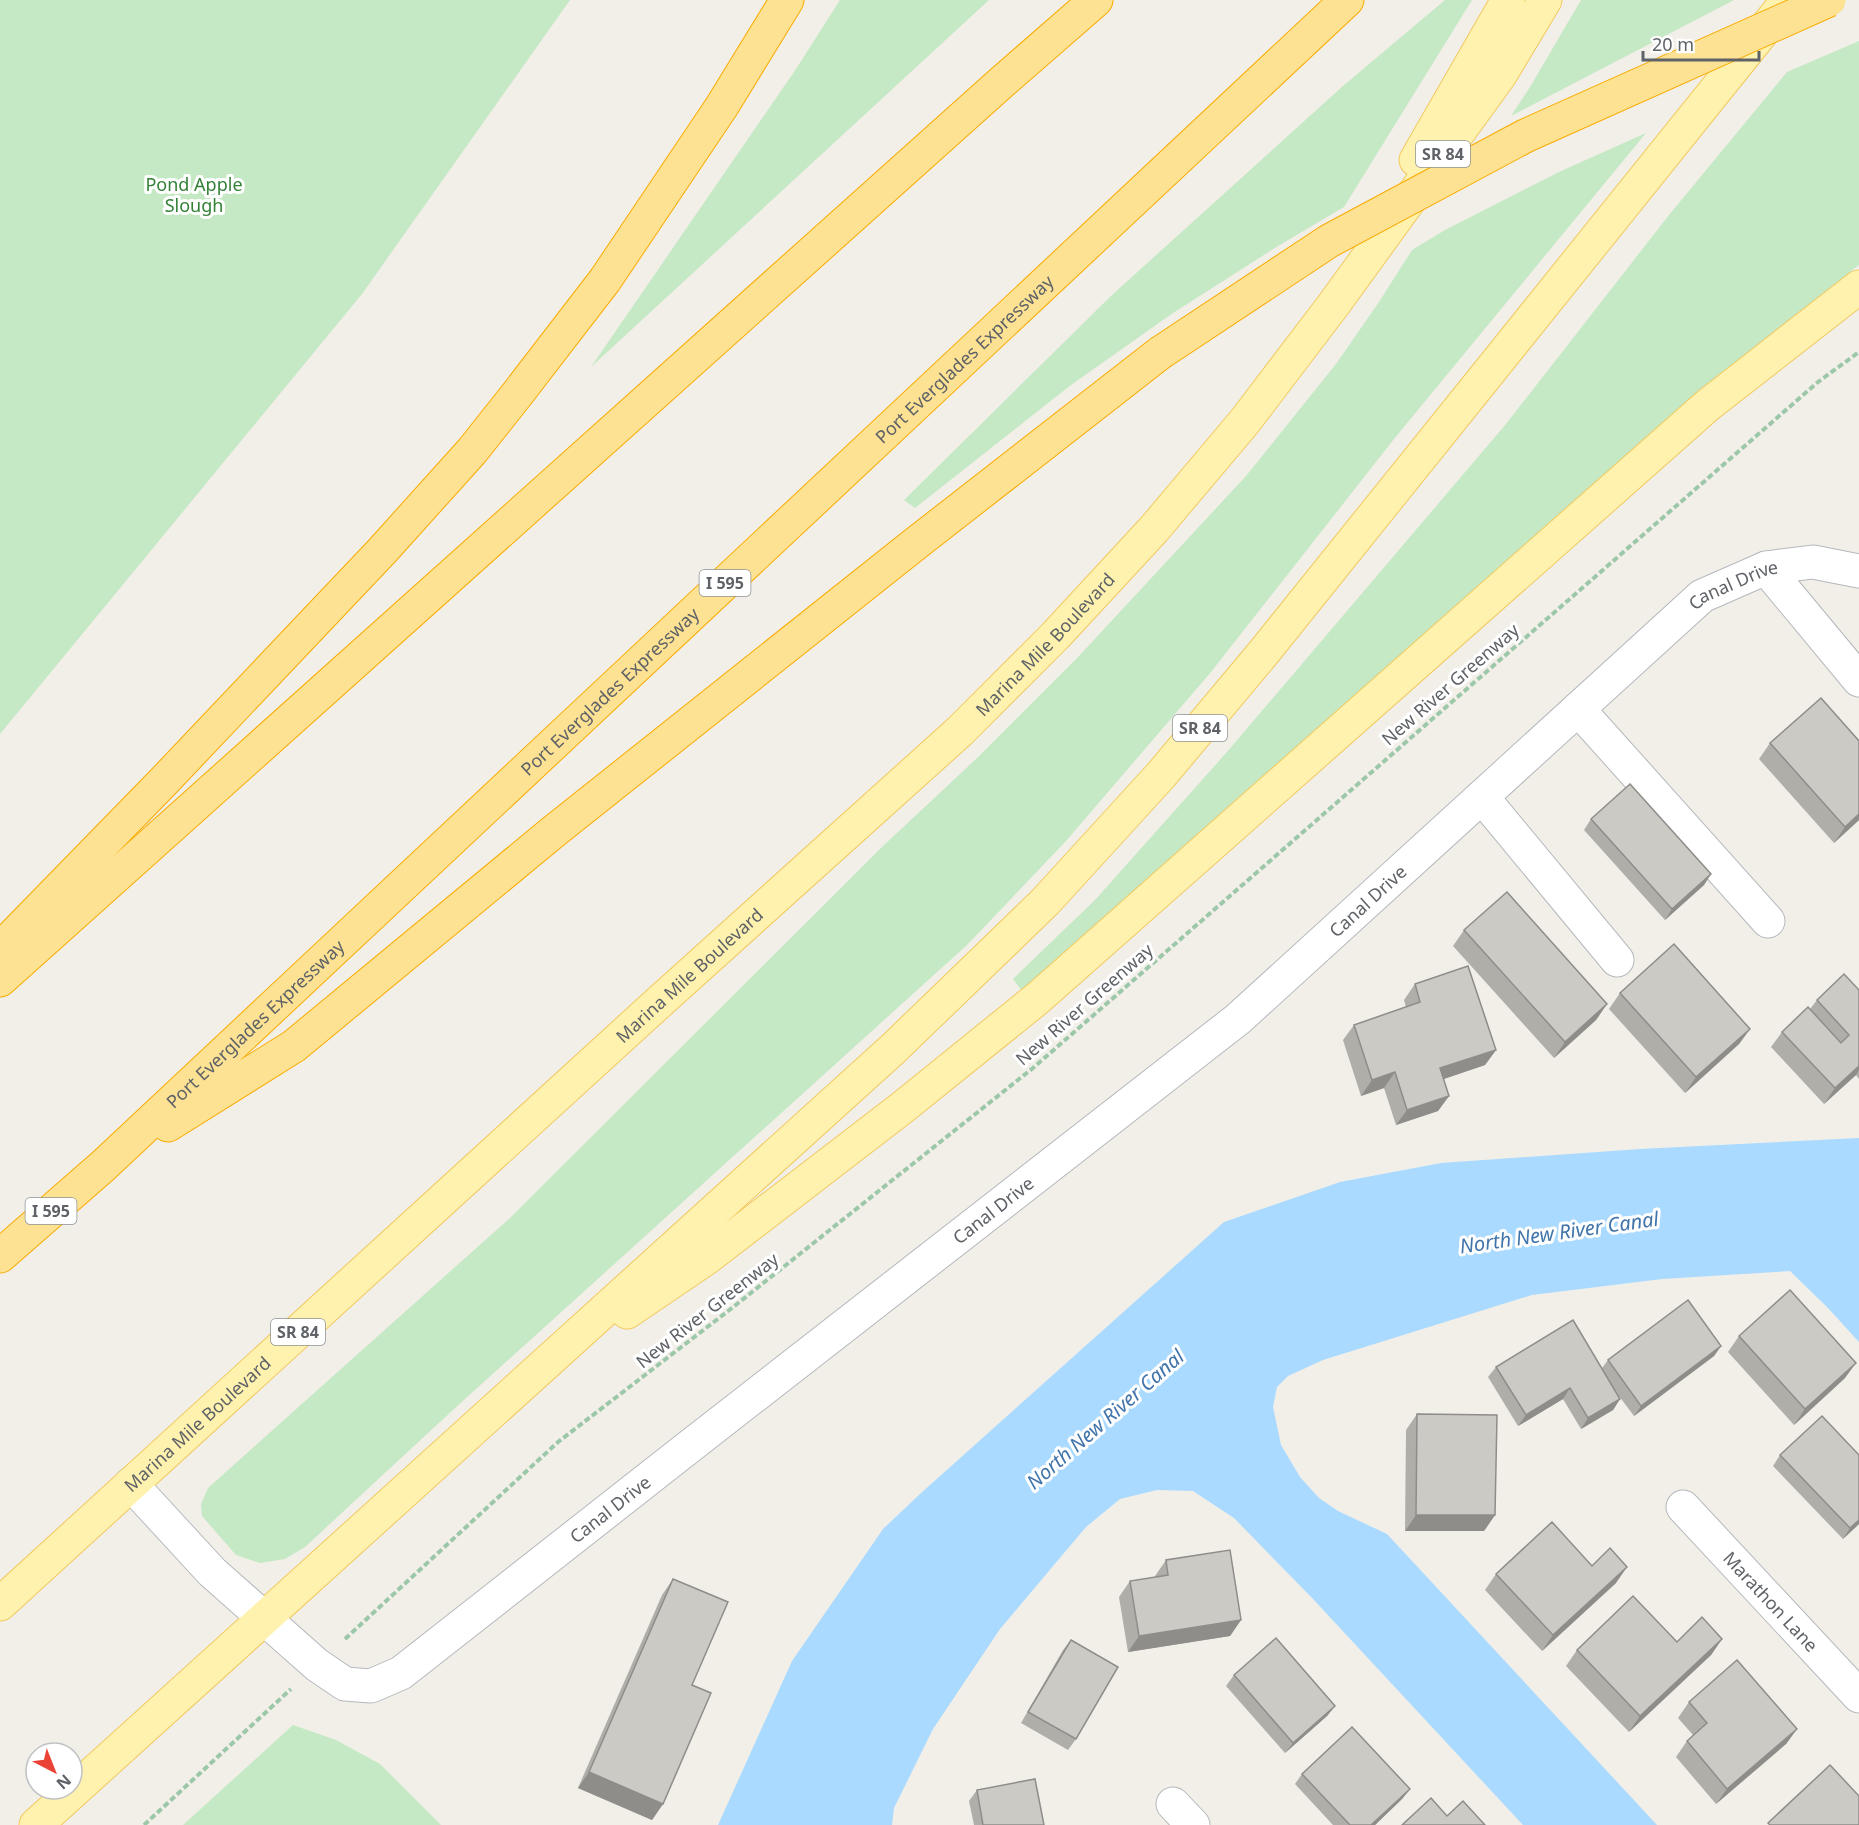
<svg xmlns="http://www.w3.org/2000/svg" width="1859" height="1825" viewBox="0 0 1859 1825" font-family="'Noto Sans',sans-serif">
	<rect width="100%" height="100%" fill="#f1efe8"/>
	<g fill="#c5e8c5">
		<polygon points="0,0 570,0 362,294 0,734"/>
		<polygon points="840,0 989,0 591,367 796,69"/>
		<polygon points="1445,0 1472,0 1344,207 1278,246 1173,313 1071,385 915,508 904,500 1112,295 1343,86"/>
		<polygon points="1581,0 1734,0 1511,116 1530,87"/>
		<polygon points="1859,41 1859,265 1727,369 1572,504 1025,995 1013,979 1095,900 1227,752 1506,424 1669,215 1787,72"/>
		<polygon points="1646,133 1394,439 1211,672 1066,841 967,945 454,1409 305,1547 285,1559 260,1563 236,1555 202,1516 201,1504 208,1488 511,1217 882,847 975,760 1079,656 1246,476 1336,364 1379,302 1412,250 1445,230 1559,172"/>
		<polygon points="293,1725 336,1740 380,1764 441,1825 183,1825"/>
	</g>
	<polygon fill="#aadaff" points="1859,1138 1859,1342 1828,1308 1790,1271 1662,1279 1532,1295 1323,1360 1288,1376 1277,1387 1273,1407 1281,1445 1300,1477 1319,1498 1338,1511 1387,1534 1657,1825 1523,1825 1313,1599 1234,1518 1193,1491 1157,1490 1120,1499 1086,1527 1000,1629 933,1729 894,1808 892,1825 718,1825 792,1661 883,1529 920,1494 1224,1222 1340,1182 1441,1163 1640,1149"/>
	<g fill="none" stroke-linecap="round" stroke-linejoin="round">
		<g stroke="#b5b8bc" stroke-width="35">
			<g id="minor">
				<polyline points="1766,568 1859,680"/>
				<polyline points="1578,709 1768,921"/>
				<polyline points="1482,797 1617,960"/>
				<path id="s1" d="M131,1484L212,1572L317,1665L345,1684L371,1686L401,1673L685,1450L1238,1019L1702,596L1766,568L1813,562L1859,571"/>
				<path id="s2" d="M1683,1507L1859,1696"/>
				<polyline points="1173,1804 1193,1825"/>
			</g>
		</g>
		<g stroke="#f2c960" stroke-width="35">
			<g id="major">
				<polyline points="1416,160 1508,0"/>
				<polyline points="627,1312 708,1257 903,1107 1038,998 1708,405 1859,287"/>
				<path id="s3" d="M0,1604L657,1004L960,731L1055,636L1154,529L1245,421L1334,304L1500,75L1545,0"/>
				<polyline points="36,1825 894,1048 1045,902 1161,775 1264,652 1788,0"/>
			</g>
		</g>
		<g stroke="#f9ab00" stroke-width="35">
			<g id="highway">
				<polyline points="0,949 164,781 382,551 472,451 518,393 605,280 722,106 787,0"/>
				<polyline points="0,980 1002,82 1096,0"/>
				<polyline points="168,1125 294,1046 553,832 915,544 1160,353"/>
				<path id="s4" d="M0,1256L103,1166L1347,0"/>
			</g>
		</g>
		<g stroke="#9cc7a9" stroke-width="4" stroke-dasharray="6 3" stroke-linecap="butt">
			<polyline points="345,1639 558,1442 732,1308 1033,1068 1818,382 1859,352"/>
			<polyline points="144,1825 291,1689"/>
		</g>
		<use href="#minor" stroke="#fff" stroke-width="33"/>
		<use href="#major" stroke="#fff2af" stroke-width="33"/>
		<use href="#highway" stroke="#fde293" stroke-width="33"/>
		<g stroke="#f9ab00" stroke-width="35" stroke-linecap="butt">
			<polyline id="highway-bridge" points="1160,353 1329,241 1525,136 1829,0"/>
		</g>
		<use href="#highway-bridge" stroke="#fde293" stroke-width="33"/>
	</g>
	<g fill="#afaea9">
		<polygon points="1770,743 1859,820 1834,843 1759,759"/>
		<polygon points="1591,819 1711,874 1704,885 1665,920 1584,830"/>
		<polygon points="1464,930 1607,1004 1596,1020 1554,1058 1453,946"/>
		<polygon points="1415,984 1496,1050 1485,1065 1444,1079 1449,1096 1438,1111 1396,1125 1384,1088 1361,1096 1343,1040 1354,1025 1406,1007 1404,1000"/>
		<polygon points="1859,990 1859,1079 1856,1075 1824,1104 1771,1047 1782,1032 1810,1009 1817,1000"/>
		<polygon points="1620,993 1750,1029 1739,1044 1685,1093 1609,1009"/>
		<polygon points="1739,1336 1845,1378 1794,1425 1728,1352"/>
		<polygon points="1721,1346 1714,1356 1634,1416 1619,1396 1620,1399 1613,1410 1581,1429 1563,1399 1518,1426 1488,1377 1496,1367 1602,1368 1608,1360"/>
		<polygon points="1417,1414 1495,1515 1484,1531 1405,1531 1406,1430"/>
		<polygon points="1780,1455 1859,1524 1843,1539 1773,1466"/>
		<polygon points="1166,1560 1241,1620 1230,1636 1128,1652 1119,1597 1130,1581 1155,1577 1155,1576"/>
		<polygon points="1592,1566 1616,1583 1542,1651 1485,1590 1496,1574"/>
		<polygon points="673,1579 692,1685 663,1804 652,1820 578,1788 662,1595"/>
		<polygon points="1722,1639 1711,1655 1629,1732 1566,1666 1577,1650"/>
		<polygon points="1071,1640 1076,1739 1068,1750 1021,1723 1063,1650"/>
		<polygon points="1234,1675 1335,1706 1327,1716 1285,1753 1226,1686"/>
		<polygon points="1689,1702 1797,1729 1786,1744 1716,1804 1676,1757 1687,1741 1693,1735 1678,1718"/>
		<polygon points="1302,1774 1410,1789 1402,1799 1375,1825 1333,1825 1295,1784"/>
		<polygon points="977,1790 1044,1825 974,1825 969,1801"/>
	</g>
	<g fill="#8f8d8a">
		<polygon points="1859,814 1859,820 1834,843 1845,827"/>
		<polygon points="1711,874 1704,885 1665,920 1672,909"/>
		<polygon points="1607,1004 1596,1020 1554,1058 1565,1042"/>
		<polygon points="1750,1029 1739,1044 1685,1093 1696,1077"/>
		<polygon points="1496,1050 1485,1065 1429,1084 1440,1068"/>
		<polygon points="1859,1066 1859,1070 1856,1075 1824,1104 1835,1088"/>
		<polygon points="1395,1072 1384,1088 1361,1096 1372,1080"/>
		<polygon points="1449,1096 1438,1111 1396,1125 1407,1110"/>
		<polygon points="1721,1346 1714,1356 1634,1416 1641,1406"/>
		<polygon points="1856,1363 1845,1378 1794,1425 1805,1409"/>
		<polygon points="1570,1388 1563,1399 1518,1426 1526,1415"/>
		<polygon points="1620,1399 1613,1410 1581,1429 1588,1418"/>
		<polygon points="1416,1515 1495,1515 1484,1531 1405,1531"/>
		<polygon points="1859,1520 1859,1524 1843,1539 1850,1528"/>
		<polygon points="1627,1567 1616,1583 1542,1651 1553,1635"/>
		<polygon points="1241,1620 1230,1636 1128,1652 1139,1636"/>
		<polygon points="1722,1639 1711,1655 1629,1732 1640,1716"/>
		<polygon points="1335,1706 1327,1716 1285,1753 1293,1743"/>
		<polygon points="1797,1729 1786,1744 1716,1804 1727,1789"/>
		<polygon points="589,1772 663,1804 652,1820 578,1788"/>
		<polygon points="1410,1789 1402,1799 1375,1825 1371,1825"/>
	</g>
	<g fill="#cccac5" stroke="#8f8d8a" stroke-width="1.5">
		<polygon points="1821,698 1859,741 1859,814 1845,827 1770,743"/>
		<polygon points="1630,784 1711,874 1672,909 1591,819"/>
		<polygon points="1507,892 1607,1004 1565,1042 1464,930"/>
		<polygon points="1674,944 1750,1029 1696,1077 1620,993"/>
		<polygon points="1468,966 1496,1050 1440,1068 1449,1096 1407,1110 1395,1072 1372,1080 1354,1025 1420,1002 1415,984"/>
		<polygon points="1844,974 1859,990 1859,1066 1835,1088 1782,1032 1808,1007 1841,1043 1849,1035 1817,1000"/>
		<polygon points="1790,1290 1856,1363 1805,1409 1739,1336"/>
		<polygon points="1688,1300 1721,1346 1641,1406 1608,1360"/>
		<polygon points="1573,1320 1620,1399 1588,1418 1570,1388 1526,1415 1496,1367"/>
		<polygon points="1417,1414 1497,1415 1495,1515 1416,1515"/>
		<polygon points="1822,1416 1859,1455 1859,1520 1850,1528 1780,1455"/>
		<polygon points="1552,1522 1592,1566 1610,1548 1627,1567 1553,1635 1496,1574"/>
		<polygon points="1230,1550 1241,1620 1139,1636 1130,1581 1168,1575 1166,1560"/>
		<polygon points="673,1579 728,1602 692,1685 711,1693 663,1804 589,1772"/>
		<polygon points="1633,1596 1677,1642 1702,1617 1722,1639 1640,1716 1577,1650"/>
		<polygon points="1276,1638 1335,1706 1293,1743 1234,1675"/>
		<polygon points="1071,1640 1118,1667 1076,1739 1028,1712"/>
		<polygon points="1737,1660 1797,1729 1727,1789 1687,1741 1707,1723 1689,1702"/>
		<polygon points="1352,1727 1410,1789 1371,1825 1350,1825 1302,1774"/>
		<polygon points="1830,1765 1859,1796 1859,1825 1770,1825 1768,1823"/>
		<polygon points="1035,1779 1044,1825 983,1825 977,1790"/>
		<polygon points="1431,1798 1447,1816 1463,1801 1485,1825 1402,1825"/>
	</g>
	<g text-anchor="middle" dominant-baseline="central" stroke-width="6" stroke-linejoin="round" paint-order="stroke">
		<g fill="#fff" stroke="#8f9295" stroke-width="1.5">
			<rect x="1416" y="141" width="54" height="26" rx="4.5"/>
			<rect x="699.5" y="570" width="51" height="26" rx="4.5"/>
			<rect x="1173" y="715" width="54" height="26" rx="4.5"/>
			<rect x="25.5" y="1198" width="51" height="26" rx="4.5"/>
			<rect x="271" y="1319" width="54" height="26" rx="4.5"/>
		</g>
		<g font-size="16" font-weight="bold" fill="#5f6368">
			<text x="1443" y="154">SR 84</text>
			<text x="725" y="583">I 595</text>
			<text x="1200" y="728">SR 84</text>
			<text x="51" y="1211">I 595</text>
			<text x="298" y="1332">SR 84</text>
		</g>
		<g font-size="18" fill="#348238" stroke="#fff">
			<text x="194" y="184">Pond Apple<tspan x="194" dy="21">Slough</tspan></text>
		</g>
		<g font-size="18" fill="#5f6368" stroke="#fff">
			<text stroke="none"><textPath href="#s4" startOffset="1317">Port Everglades Expressway</textPath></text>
			<text stroke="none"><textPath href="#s1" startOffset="2076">Canal Drive</textPath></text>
			<text stroke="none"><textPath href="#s3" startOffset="1419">Marina Mile Boulevard</textPath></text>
			<text transform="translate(1450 684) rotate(-41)">New River Greenway</text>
			<text stroke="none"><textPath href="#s4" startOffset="831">Port Everglades Expressway</textPath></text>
			<text stroke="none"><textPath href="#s1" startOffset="1590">Canal Drive</textPath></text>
			<text stroke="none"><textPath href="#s3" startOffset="933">Marina Mile Boulevard</textPath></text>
			<text transform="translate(1084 1004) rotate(-41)">New River Greenway</text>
			<text stroke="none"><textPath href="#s4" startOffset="345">Port Everglades Expressway</textPath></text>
			<text stroke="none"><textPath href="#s1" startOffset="1104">Canal Drive</textPath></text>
			<text transform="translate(707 1310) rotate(-38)">New River Greenway</text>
			<text stroke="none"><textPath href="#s3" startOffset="267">Marina Mile Boulevard</textPath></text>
			<text stroke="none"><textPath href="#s1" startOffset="618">Canal Drive</textPath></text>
			<text stroke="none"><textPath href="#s2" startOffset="129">Marathon Lane</textPath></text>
		</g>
		<g font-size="20" font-style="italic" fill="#4174aa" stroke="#fff">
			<text transform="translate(1559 1232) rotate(-8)">North New River Canal</text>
			<text transform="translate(1105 1419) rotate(-41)">North New River Canal</text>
		</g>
	</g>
	<g transform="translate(54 1771) rotate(138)"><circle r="28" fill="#ffffff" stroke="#bfc1c3" stroke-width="1.5"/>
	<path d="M0-4.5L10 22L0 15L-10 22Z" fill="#ea4335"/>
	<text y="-9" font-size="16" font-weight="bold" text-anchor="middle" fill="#5f6368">N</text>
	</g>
	<path d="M1643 51v9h116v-9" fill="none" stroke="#5f6368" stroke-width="3"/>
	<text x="1652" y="51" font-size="18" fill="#5f6368" stroke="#ffffff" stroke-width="4.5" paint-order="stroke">20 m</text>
</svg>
